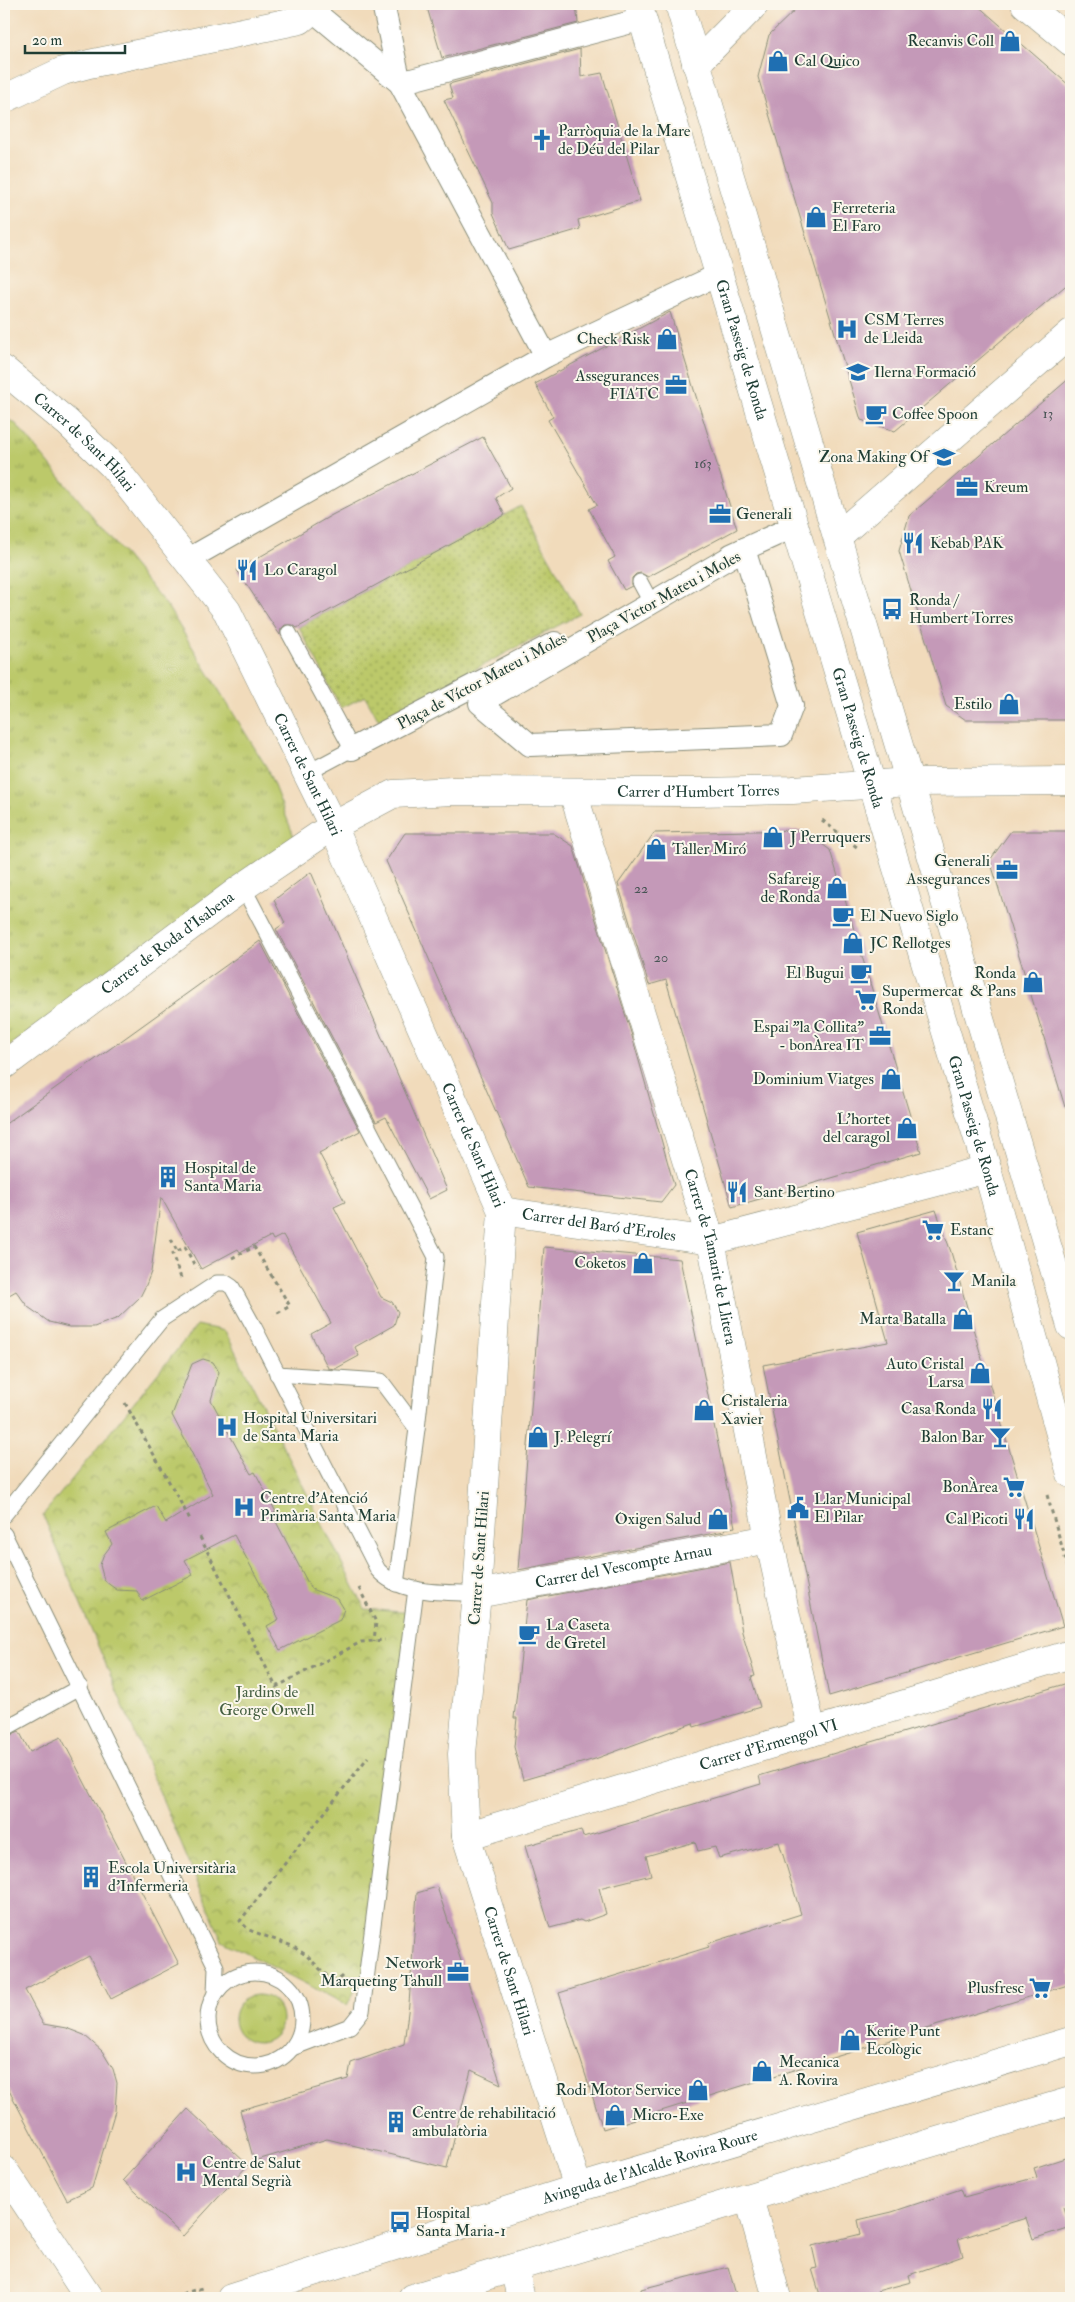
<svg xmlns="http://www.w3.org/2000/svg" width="1075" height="2302" viewBox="0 0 1075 2302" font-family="'IM FELL Double Pica',serif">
	<defs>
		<pattern id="grass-tufts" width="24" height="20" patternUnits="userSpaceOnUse" patternTransform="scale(1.25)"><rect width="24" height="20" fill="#bcc96a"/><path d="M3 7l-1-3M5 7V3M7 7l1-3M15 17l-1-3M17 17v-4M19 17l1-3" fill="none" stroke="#98a458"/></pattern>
		<pattern id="park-crowns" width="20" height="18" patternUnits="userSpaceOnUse" patternTransform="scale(1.25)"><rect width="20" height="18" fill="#bcc96a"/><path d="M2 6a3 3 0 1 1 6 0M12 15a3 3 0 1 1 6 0" fill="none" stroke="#98a458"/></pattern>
		<pattern id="garden-dots" width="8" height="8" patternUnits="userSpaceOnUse" patternTransform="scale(1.25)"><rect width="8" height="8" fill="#bcc96a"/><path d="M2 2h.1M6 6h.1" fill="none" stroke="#98a458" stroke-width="1.8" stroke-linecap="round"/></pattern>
	</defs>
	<rect width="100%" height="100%" fill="#fbf7ec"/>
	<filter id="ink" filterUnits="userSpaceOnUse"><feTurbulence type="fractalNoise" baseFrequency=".02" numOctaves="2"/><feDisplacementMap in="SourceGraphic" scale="10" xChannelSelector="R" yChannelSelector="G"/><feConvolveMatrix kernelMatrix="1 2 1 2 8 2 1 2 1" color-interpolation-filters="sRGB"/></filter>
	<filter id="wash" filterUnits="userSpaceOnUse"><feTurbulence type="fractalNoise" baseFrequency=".0096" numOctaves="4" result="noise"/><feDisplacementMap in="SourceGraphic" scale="20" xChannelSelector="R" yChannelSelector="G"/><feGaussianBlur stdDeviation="1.12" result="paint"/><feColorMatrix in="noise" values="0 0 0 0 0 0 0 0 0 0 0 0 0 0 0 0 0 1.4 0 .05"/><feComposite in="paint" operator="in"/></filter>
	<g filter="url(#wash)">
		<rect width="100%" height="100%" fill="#f1dbbb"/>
		<g fill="url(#grass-tufts)" stroke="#6e834f">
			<polygon points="4,417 16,424 167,606 267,768 295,839 4,1050"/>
			<circle cx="258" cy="2019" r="24"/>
		</g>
		<polygon fill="url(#park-crowns)" stroke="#6e834f" points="197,1325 225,1331 365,1609 413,1613 379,1948 347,2005 222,1941 43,1515"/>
		<polygon fill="url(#garden-dots)" stroke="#6e834f" points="521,506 580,614 379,720 365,696 341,708 299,627"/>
		<g id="blocks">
			<g fill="#c499b8">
				<polygon points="426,4 576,4 578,23 442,58"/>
				<polygon points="801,4 976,4 1071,87 1071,281 895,431 861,420 758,77 769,35"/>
				<polygon points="580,49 581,77 602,73 640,201 578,220 580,229 509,250 493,213 493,203 444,100 453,98 449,84"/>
				<polygon points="670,312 737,529 648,577 641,573 636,574 632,578 632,586 624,590 608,561 615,557 589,509 597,505 548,420 553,417 535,384"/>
				<polygon points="1071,377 1071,720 966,720 946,706 899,551 909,516"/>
				<polygon points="483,437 511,488 496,498 505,515 297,628 293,625 285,625 281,629 280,635 237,570 332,515"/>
				<polygon points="803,830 830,850 921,1152 732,1207 666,980 649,985 618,884 654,833"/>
				<polygon points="1011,831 1071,831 1071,1106 1065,1107 990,860"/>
				<polygon points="405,833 553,833 573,846 632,1036 674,1185 661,1202 529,1187 386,861"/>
				<polygon points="311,872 447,1190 429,1199 386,1117 376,1122 276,929 285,923 274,900"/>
				<polygon points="260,941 360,1131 319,1153 345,1202 334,1207 381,1297 392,1302 398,1312 394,1325 355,1347 359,1356 335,1369 328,1368 311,1334 331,1323 283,1235 273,1240 271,1236 240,1252 238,1249 201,1269 161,1197 151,1272 146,1285 140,1297 118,1318 94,1327 69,1327 49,1322 38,1314 28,1307 16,1291 4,1298 4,1125"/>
				<polygon points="936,1210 951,1252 984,1366 1063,1626 829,1696 763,1365 888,1342 857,1232"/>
				<polygon points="544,1247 680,1259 735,1527 724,1529 725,1531 518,1570"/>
				<polygon points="203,1359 213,1362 219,1372 211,1400 251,1474 255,1472 276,1512 272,1514 311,1589 338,1599 344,1609 340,1620 280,1650 267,1626 279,1619 234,1535 185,1560 193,1575 142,1601 137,1591 117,1590 110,1585 104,1580 100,1565 103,1556 112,1544 106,1532 156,1506 166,1523 213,1494 172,1415 192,1364"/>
				<polygon points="730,1562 742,1632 755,1676 751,1677 760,1707 694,1727 693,1723 595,1759 523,1780 514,1747 517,1718 514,1718 527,1600"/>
				<polygon points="1071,1682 1071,1984 603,2129 559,1993 709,1947 707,1944 801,1914 779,1842 719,1858 715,1847 698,1851 695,1842 646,1856 651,1875 599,1888 606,1914 584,1922 580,1920 550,1928 525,1846 581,1830 583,1837 761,1784 759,1776"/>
				<polygon points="19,1731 30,1752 61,1737 179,1964 111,1999 89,1956 25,1990 43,2024 66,2028 84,2035 102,2051 113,2069 117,2083 115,2111 92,2188 67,2200 4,2081 4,1738"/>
				<polygon points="437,1887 501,2084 471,2070 447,2168 327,2139 254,2161 240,2110 348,2079 351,2063 404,2044 409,2004 417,1893"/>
				<polygon points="188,2109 248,2165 183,2236 123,2180"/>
				<polygon points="1071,2156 1071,2205 1064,2207 1070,2227 1033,2239 1026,2218 958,2239 963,2256 909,2275 911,2282 877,2291 879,2298 821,2298 812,2269 817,2268 812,2246 861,2234 858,2220 892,2212 961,2189 964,2197 1037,2177 1034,2168"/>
				<polygon points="728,2267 737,2298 642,2298 641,2289"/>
			</g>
		</g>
	</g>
	<g filter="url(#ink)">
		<use href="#blocks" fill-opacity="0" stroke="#888c78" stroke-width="1"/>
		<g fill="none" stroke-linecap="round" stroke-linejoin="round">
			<g stroke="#888c78" stroke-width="17">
				<g id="service">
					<polyline points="640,582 647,595"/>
					<polyline points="289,633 352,749 307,773"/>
					<polyline points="243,887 436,1257 417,1429"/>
					<polyline points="277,1374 381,1381 417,1429 396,1584"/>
					<path d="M4,1515L162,1319L217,1283H226L232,1287L254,1327L378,1570C401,1596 445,1591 477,1594"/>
					<polyline points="4,1534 216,1967 215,1994"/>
					<polyline points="4,1729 80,1687"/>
					<circle cx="255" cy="2019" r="47"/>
					<polyline points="292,2048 350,2026 362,2011 416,1589"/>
				</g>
			</g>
			<g stroke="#888c78" stroke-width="24">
				<g id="pedestrian">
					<polyline points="383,4 400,83 546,356"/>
					<polyline points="311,9 400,83 643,19"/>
					<polygon points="744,549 792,706 781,735 530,745 480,703"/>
					<polyline points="731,555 793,527"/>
					<polyline points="187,560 546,356 720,274"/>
					<polyline points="352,749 555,643"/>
				</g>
			</g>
			<g stroke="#888c78" stroke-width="29">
				<g id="minor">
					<polyline points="1025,4 1071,42"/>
					<polyline points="696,64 755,4"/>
					<polyline points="4,99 63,71 89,64 300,20 306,15 314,4"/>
					<path id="s1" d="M4,370L68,423L113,466L227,611L333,826L502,1211L477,1594L462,1754L466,1836L578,2188"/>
					<polyline points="838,536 1071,333"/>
					<path id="s2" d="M573,792L711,1241L769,1539L812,1732"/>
					<path id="s3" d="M4,1065L243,887L333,826L393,794L453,791L698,792L793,790L909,782L1071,781"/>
					<path id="s4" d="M502,1211L711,1241L987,1169"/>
					<path id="s5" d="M477,1594L769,1539"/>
					<path id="s6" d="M466,1836L1071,1654"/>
					<polyline points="4,2170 89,2298"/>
					<polyline points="749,2198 777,2298"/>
					<polyline points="514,2268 521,2298"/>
				</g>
			</g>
			<g stroke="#888c78" stroke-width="29">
				<g id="primary">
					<path id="s7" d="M638,4L987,1169L1071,1474"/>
					<polyline points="679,4 1071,1326"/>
					<path id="s8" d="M231,2298L578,2188L1071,2041"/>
					<polyline points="412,2298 1071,2101"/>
				</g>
			</g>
			<g stroke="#888c78" stroke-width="3" stroke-dasharray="4 4" stroke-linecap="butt">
				<polyline points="822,820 858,848"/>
				<polyline points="171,1239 177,1251"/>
				<polyline points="232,1258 254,1247 290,1306 274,1315"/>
				<polyline points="181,1278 172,1254 185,1247 196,1268"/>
				<polyline points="125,1403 191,1521"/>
				<polyline points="1047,1495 1071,1578"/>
				<polyline points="200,1537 276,1687 361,1642 385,1640"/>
				<polyline points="359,1588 376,1622 374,1641"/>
				<polyline points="342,1976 340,1978 328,1977 306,1955 292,1946 249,1930 240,1921 368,1757"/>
				<polyline points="167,2298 202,2288"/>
			</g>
			<use href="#service" stroke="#fff" stroke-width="15"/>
			<use href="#pedestrian" stroke="#fff" stroke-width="22"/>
			<use href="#minor" stroke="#fff" stroke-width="28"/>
			<use href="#primary" stroke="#fff" stroke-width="28"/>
		</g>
	</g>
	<defs>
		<g id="shop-bare" transform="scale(1.725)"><path d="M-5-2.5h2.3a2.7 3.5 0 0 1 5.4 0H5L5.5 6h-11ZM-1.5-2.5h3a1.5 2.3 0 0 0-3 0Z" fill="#1f6fb2" stroke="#fbf7ec" stroke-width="2.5" paint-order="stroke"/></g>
		<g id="church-bare" transform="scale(1.725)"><path d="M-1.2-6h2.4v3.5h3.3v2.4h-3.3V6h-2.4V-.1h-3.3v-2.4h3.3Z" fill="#1f6fb2" stroke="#fbf7ec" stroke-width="2.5" paint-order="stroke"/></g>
		<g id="hospital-bare" transform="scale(1.725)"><path d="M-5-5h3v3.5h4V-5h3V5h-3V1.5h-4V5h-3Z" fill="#1f6fb2" stroke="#fbf7ec" stroke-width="2.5" paint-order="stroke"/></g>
		<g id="school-bare" transform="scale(1.725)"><path d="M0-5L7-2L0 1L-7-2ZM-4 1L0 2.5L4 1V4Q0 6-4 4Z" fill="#1f6fb2" stroke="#fbf7ec" stroke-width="2.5" paint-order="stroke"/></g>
		<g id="office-bare" transform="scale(1.725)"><path d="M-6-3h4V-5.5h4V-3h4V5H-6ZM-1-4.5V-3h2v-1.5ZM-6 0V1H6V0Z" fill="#1f6fb2" stroke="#fbf7ec" stroke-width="2.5" paint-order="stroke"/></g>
		<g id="cafe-bare" transform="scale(1.725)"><path d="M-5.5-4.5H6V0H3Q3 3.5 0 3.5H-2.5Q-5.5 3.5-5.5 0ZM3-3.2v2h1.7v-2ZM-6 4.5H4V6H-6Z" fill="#1f6fb2" stroke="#fbf7ec" stroke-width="2.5" paint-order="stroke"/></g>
		<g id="restaurant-bare" transform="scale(1.725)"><path d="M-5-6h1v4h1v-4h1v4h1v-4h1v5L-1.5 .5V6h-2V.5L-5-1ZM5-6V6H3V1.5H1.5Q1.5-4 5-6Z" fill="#1f6fb2" stroke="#fbf7ec" stroke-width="2.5" paint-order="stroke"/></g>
		<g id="bus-bare" transform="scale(1.725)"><path d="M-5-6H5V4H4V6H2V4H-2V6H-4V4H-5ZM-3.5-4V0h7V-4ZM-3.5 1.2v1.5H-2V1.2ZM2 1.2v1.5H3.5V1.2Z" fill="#1f6fb2" stroke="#fbf7ec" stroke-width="2.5" paint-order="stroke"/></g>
		<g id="supermarket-bare" transform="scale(1.725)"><path d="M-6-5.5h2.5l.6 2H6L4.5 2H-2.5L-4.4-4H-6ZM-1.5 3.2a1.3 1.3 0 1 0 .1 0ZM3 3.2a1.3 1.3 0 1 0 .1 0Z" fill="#1f6fb2" stroke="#fbf7ec" stroke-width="2.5" paint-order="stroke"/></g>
		<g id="building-bare" transform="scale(1.725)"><path d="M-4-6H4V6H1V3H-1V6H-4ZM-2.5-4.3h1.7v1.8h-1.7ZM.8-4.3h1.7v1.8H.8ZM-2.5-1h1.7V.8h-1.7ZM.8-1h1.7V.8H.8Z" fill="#1f6fb2" stroke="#fbf7ec" stroke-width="2.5" paint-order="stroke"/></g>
		<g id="bar-bare" transform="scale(1.725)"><path d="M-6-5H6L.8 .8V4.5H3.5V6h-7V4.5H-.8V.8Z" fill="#1f6fb2" stroke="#fbf7ec" stroke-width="2.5" paint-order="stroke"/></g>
		<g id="civic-bare" transform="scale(1.725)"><path d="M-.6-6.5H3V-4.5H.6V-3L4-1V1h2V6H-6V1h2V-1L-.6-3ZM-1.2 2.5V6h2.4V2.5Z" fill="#1f6fb2" stroke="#fbf7ec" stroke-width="2.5" paint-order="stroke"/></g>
	</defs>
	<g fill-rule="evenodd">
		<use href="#shop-bare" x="1010" y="41"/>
		<use href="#shop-bare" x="778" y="61"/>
		<use href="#church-bare" x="542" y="140"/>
		<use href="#shop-bare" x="816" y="217"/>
		<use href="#hospital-bare" x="847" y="329"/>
		<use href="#shop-bare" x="667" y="339"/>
		<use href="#school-bare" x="858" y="372"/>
		<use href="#office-bare" x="676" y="385"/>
		<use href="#cafe-bare" x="876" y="414"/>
		<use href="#school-bare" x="944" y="457"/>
		<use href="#office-bare" x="967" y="487"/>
		<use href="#office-bare" x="720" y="514"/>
		<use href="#restaurant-bare" x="913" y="543"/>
		<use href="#restaurant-bare" x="247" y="570"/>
		<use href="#bus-bare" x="892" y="609"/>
		<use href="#shop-bare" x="1009" y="704"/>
		<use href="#shop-bare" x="773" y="837"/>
		<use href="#shop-bare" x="656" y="849"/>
		<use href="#office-bare" x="1007" y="870"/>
		<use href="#shop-bare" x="837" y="888"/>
		<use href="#cafe-bare" x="843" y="916"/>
		<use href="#shop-bare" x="853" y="943"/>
		<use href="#cafe-bare" x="861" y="973"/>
		<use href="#shop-bare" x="1033" y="982"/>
		<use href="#supermarket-bare" x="866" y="1000"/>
		<use href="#office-bare" x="880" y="1036"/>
		<use href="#shop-bare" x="891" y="1079"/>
		<use href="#shop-bare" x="907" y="1128"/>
		<use href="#building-bare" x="168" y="1177"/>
		<use href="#restaurant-bare" x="737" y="1192"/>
		<use href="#supermarket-bare" x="933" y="1230"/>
		<use href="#shop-bare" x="643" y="1263"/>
		<use href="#bar-bare" x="954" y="1281"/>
		<use href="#shop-bare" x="963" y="1319"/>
		<use href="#shop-bare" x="980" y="1373"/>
		<use href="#restaurant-bare" x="992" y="1409"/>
		<use href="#shop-bare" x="704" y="1410"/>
		<use href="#hospital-bare" x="227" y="1427"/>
		<use href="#shop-bare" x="538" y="1437"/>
		<use href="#bar-bare" x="1000" y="1437"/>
		<use href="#supermarket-bare" x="1014" y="1487"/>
		<use href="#hospital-bare" x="244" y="1507"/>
		<use href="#civic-bare" x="798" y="1508"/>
		<use href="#shop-bare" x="718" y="1519"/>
		<use href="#restaurant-bare" x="1024" y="1519"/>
		<use href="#cafe-bare" x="529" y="1634"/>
		<use href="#building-bare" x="91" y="1877"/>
		<use href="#office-bare" x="458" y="1972"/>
		<use href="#supermarket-bare" x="1040" y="1988"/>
		<use href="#shop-bare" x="850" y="2040"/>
		<use href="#shop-bare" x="762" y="2071"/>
		<use href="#shop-bare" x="698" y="2090"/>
		<use href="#shop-bare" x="615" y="2115"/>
		<use href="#building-bare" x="396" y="2122"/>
		<use href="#hospital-bare" x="186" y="2172"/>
		<use href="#bus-bare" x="400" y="2222"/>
	</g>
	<g text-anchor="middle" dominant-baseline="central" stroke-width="4" stroke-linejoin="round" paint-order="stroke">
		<g font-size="14" fill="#485455">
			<text x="1048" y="413">13</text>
			<text x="703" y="463">163</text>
			<text x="641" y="888">22</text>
			<text x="661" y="957">20</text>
		</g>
		<g font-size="16" fill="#1f3d34" stroke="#fbf7ec" text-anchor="start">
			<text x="994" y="41" text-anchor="end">Recanvis Coll</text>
			<text x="794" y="61">Cal Quico</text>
			<text x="558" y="131">Parròquia de la Mare<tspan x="558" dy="18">de Déu del Pilar</tspan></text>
			<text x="832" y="208">Ferreteria<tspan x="832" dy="18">El Faro</tspan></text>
			<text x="864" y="320">CSM Terres<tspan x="864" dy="18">de Lleida</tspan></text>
			<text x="650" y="339" text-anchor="end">Check Risk</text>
			<text x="874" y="372">Ilerna Formació</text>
			<text x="659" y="376" text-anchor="end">Assegurances<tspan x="659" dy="18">FIATC</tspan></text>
			<text x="892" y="414">Coffee Spoon</text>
			<text x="928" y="457" text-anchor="end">Zona Making Of</text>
			<text x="984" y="487">Kreum</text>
			<text x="736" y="514">Generali</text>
			<text x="930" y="543">Kebab PAK</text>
			<text x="264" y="570">Lo Caragol</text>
			<text x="909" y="600">Ronda /<tspan x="909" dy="18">Humbert Torres</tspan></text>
			<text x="992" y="704" text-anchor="end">Estilo</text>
			<text x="790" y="837">J Perruquers</text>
			<text x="672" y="849">Taller Miró</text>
			<text x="990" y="861" text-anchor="end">Generali<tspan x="990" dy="18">Assegurances</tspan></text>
			<text x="820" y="879" text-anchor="end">Safareig<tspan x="820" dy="18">de Ronda</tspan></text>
			<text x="860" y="916">El Nuevo Siglo</text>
			<text x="870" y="943">JC Rellotges</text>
			<text x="844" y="973" text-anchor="end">El Bugui</text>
			<text x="1016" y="973" text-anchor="end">Ronda<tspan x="1016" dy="18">&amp; Pans</tspan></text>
			<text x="882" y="991">Supermercat<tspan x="882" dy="18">Ronda</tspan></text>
			<text x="864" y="1027" text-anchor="end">Espai "la Collita"<tspan x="864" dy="18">- bonÀrea IT</tspan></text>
			<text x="874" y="1079" text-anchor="end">Dominium Viatges</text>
			<text x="890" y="1119" text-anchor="end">L'hortet<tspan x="890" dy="18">del caragol</tspan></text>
			<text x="184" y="1168">Hospital de<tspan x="184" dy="18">Santa Maria</tspan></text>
			<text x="754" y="1192">Sant Bertino</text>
			<text x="950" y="1230">Estanc</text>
			<text x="626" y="1263" text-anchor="end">Coketos</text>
			<text x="971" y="1281">Manila</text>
			<text x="946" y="1319" text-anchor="end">Marta Batalla</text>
			<text x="964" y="1364" text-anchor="end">Auto Cristal<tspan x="964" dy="18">Larsa</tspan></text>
			<text x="721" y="1401">Cristaleria<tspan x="721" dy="18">Xavier</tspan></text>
			<text x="976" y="1409" text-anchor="end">Casa Ronda</text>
			<text x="243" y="1418">Hospital Universitari<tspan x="243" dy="18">de Santa Maria</tspan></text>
			<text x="554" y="1437">J. Pelegrí</text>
			<text x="984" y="1437" text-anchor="end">Balon Bar</text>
			<text x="998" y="1487" text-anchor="end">BonÀrea</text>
			<text x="260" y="1498">Centre d'Atenció<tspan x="260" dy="18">Primària Santa Maria</tspan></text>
			<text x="814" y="1499">Llar Municipal<tspan x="814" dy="18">El Pilar</tspan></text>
			<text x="701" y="1519" text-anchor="end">Oxigen Salud</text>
			<text x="1008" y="1519" text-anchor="end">Cal Picoti</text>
			<text x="546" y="1625">La Caseta<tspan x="546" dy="18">de Gretel</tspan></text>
			<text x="108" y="1868">Escola Universitària<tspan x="108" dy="18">d'Infermeria</tspan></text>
			<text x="442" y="1963" text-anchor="end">Network<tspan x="442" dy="18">Marqueting Tahull</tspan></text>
			<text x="1024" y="1988" text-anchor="end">Plusfresc</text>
			<text x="866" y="2031">Kerite Punt<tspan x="866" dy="18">Ecològic</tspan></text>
			<text x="779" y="2062">Mecanica<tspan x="779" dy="18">A. Rovira</tspan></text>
			<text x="681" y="2090" text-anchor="end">Rodi Motor Service</text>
			<text x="412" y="2113">Centre de rehabilitació<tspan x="412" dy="18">ambulatòria</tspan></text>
			<text x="632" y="2115">Micro-Exe</text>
			<text x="202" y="2163">Centre de Salut<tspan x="202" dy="18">Mental Segrià</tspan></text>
			<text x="416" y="2213">Hospital<tspan x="416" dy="18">Santa Maria-1</tspan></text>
		</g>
		<g font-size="16" fill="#1f3d34" stroke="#fbf7ec">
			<text stroke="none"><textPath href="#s7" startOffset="361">Gran Passeig de Ronda</textPath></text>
			<text stroke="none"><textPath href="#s1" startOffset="108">Carrer de Sant Hilari</textPath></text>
			<text transform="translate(664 597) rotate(-29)">Plaça Victor Mateu i Moles</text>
			<text transform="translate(482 681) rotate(-28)">Plaça de Víctor Mateu i Moles</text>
			<text stroke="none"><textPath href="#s7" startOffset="766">Gran Passeig de Ronda</textPath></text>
			<text stroke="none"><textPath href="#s1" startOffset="512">Carrer de Sant Hilari</textPath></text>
			<text stroke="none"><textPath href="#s3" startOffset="780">Carrer d'Humbert Torres</textPath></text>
			<text stroke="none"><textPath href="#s3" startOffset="204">Carrer de Roda d'Isabena</textPath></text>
			<text stroke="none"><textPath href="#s7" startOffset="1171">Gran Passeig de Ronda</textPath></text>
			<text stroke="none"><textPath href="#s1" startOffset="918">Carrer de Sant Hilari</textPath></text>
			<text stroke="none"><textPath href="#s4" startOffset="98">Carrer del Baró d'Eroles</textPath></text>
			<text stroke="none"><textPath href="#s2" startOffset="485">Carrer de Tamarit de Llitera</textPath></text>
			<text transform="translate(479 1558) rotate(-86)">Carrer de Sant Hilari</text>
			<text stroke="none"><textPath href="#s5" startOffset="149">Carrer del Vescompte Arnau</textPath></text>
			<text stroke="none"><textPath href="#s6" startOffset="316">Carrer d'Ermengol VI</textPath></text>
			<text stroke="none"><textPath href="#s1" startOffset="1758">Carrer de Sant Hilari</textPath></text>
			<text stroke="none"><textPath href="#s8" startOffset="439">Avinguda de l'Alcalde Rovira Roure</textPath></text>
		</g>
		<g font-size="16" fill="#466042" stroke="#fbf7ec">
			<text x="267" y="1692">Jardins de<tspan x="267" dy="18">George Orwell</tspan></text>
		</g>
	</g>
	<rect width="1075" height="2302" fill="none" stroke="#fbf7ec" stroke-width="20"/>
	<path d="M25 45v8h100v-8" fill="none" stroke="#1f3d34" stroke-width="2.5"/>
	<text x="32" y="45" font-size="15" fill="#1f3d34" stroke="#fbf7ec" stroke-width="4" paint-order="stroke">20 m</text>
</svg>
